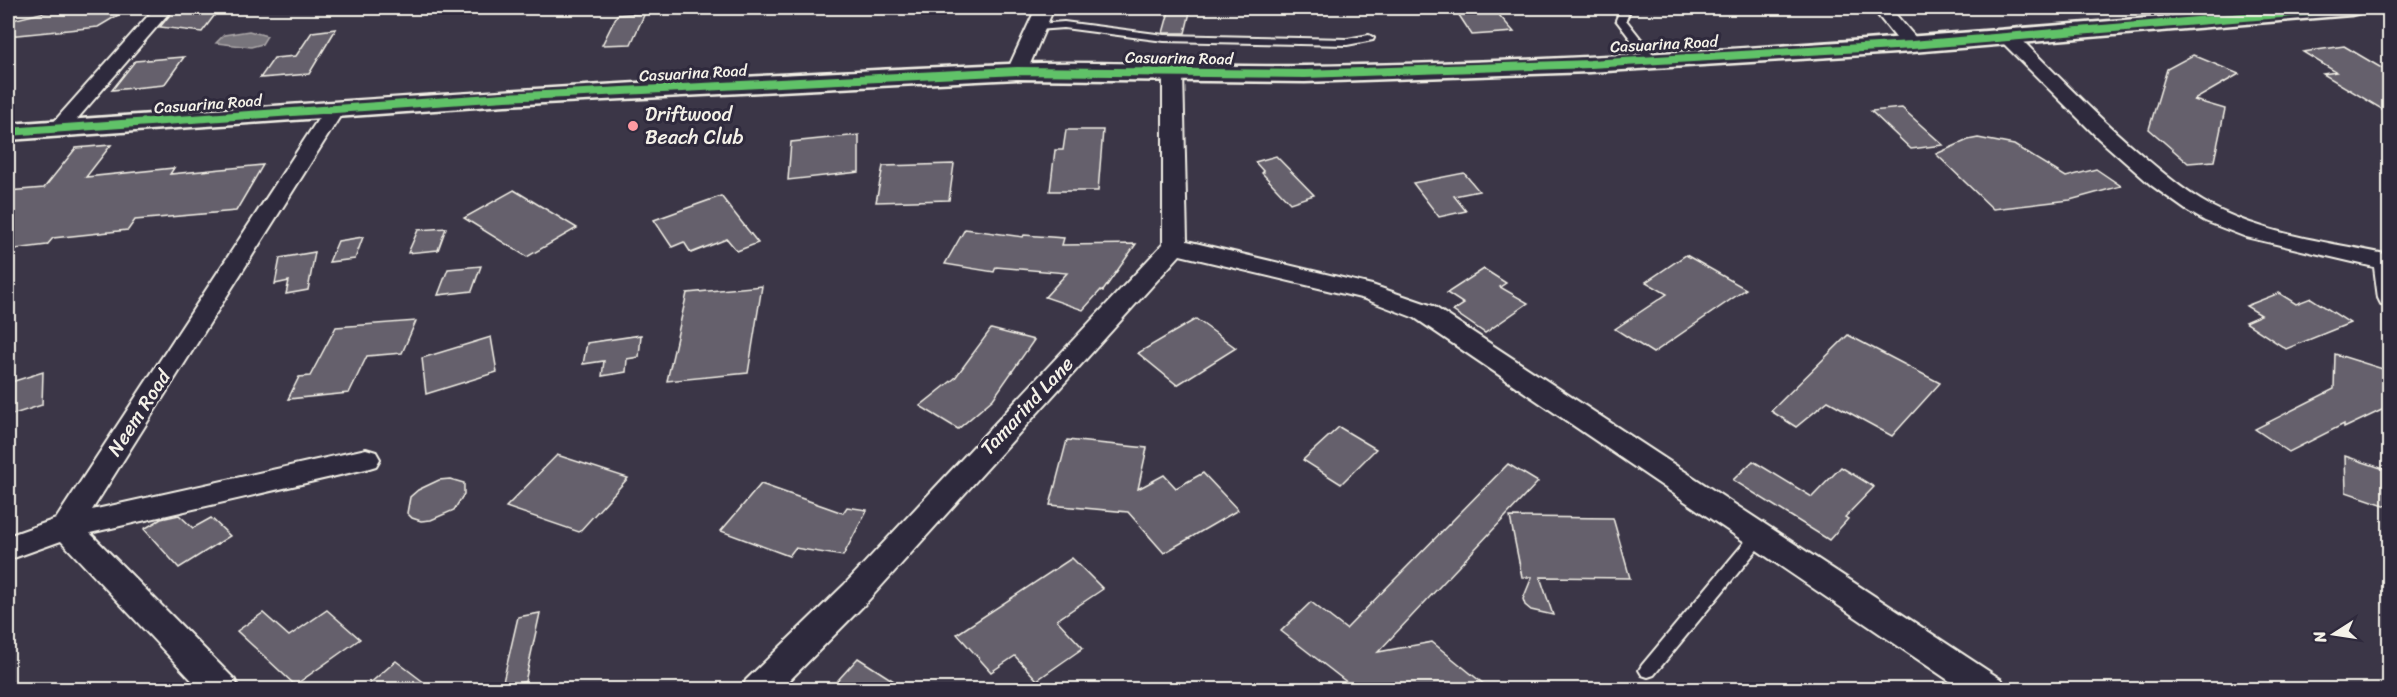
<svg xmlns="http://www.w3.org/2000/svg" width="2397" height="697" viewBox="0 0 2397 697" font-family="Sriracha,sans-serif">
	<rect width="100%" height="100%" fill="#3b3647"/>
	<filter id="ink" filterUnits="userSpaceOnUse"><feTurbulence type="fractalNoise" baseFrequency=".0167" numOctaves="2"/><feDisplacementMap in="SourceGraphic" scale="12" xChannelSelector="R" yChannelSelector="G"/><feConvolveMatrix kernelMatrix="1 2 1 2 8 2 1 2 1" color-interpolation-filters="sRGB"/></filter>
	<g filter="url(#ink)">
		<polygon fill="#78747b" stroke="#aaa6a7" stroke-width="1.5" points="249,31 267,36 262,44 251,47 216,43 224,35"/>
		<g fill="#65616c" stroke="#f4f1e8" stroke-width="1.5">
			<polygon points="62,8 130,8 98,27 8,36 8,21"/>
			<polygon points="220,8 202,32 160,27 173,11"/>
			<polygon points="1170,8 1191,8 1185,33 1163,33"/>
			<polygon points="1493,8 1514,32 1472,35 1457,12"/>
			<polygon points="645,13 631,44 602,45 617,15"/>
			<polygon points="336,29 309,74 260,78 274,58 296,56 312,32"/>
			<polygon points="2344,46 2390,73 2390,114 2323,74 2336,72 2303,52"/>
			<polygon points="2193,55 2239,74 2194,100 2225,109 2214,161 2188,163 2149,129 2167,69"/>
			<polygon points="184,57 164,85 112,90 135,61"/>
			<polygon points="1902,108 1943,145 1911,149 1871,111"/>
			<polygon points="1066,130 1103,130 1098,191 1050,191 1055,150 1063,150"/>
			<polygon points="859,135 859,172 788,180 791,142"/>
			<polygon points="1978,138 2014,145 2066,177 2096,169 2121,186 2070,200 1993,209 1936,154 1968,140"/>
			<polygon points="111,145 86,177 174,168 170,174 263,165 236,211 135,220 128,230 53,238 47,245 8,250 8,191 44,188 76,148"/>
			<polygon points="1276,156 1314,195 1290,203 1262,173 1264,172 1255,162"/>
			<polygon points="954,164 949,200 876,202 883,166"/>
			<polygon points="1464,173 1479,191 1454,196 1466,211 1439,217 1413,183"/>
			<polygon points="514,190 577,228 527,257 464,218"/>
			<polygon points="721,196 758,243 737,251 727,239 691,253 684,242 672,247 654,220"/>
			<polygon points="446,228 438,250 408,253 418,230"/>
			<polygon points="965,229 1023,237 1024,235 1064,238 1062,245 1136,244 1103,291 1101,290 1083,310 1045,297 1067,273 996,267 994,272 945,264"/>
			<polygon points="363,237 355,259 329,262 338,241"/>
			<polygon points="315,252 308,290 286,294 289,281 275,284 280,258"/>
			<polygon points="1686,255 1746,289 1653,353 1615,329 1667,294 1646,282"/>
			<polygon points="481,266 472,291 438,295 448,269"/>
			<polygon points="1484,269 1506,283 1500,287 1528,303 1485,333 1453,311 1464,304 1447,293"/>
			<polygon points="762,286 748,373 667,381 687,293"/>
			<polygon points="2279,293 2296,304 2311,298 2350,323 2286,349 2245,322 2261,315 2246,306"/>
			<polygon points="1196,319 1236,348 1177,385 1138,353"/>
			<polygon points="416,321 402,353 367,356 349,393 288,399 299,377 310,376 336,327"/>
			<polygon points="991,329 1034,340 993,399 958,429 920,406 955,378"/>
			<polygon points="641,335 639,357 627,359 626,372 602,376 604,361 583,364 587,343"/>
			<polygon points="1848,335 1940,383 1892,436 1828,401 1796,427 1771,411"/>
			<polygon points="491,337 497,372 426,394 422,358"/>
			<polygon points="2335,354 2383,369 2384,409 2344,428 2344,424 2289,452 2255,429 2334,389"/>
			<polygon points="43,372 42,405 8,416 8,383"/>
			<polygon points="1339,427 1376,449 1341,484 1303,460"/>
			<polygon points="1067,440 1147,448 1138,489 1164,475 1176,488 1203,473 1238,510 1164,553 1128,512 1050,505"/>
			<polygon points="557,455 628,478 579,532 506,507"/>
			<polygon points="2345,456 2390,471 2390,507 2346,492"/>
			<polygon points="1753,461 1812,497 1841,467 1874,487 1845,517 1848,519 1829,540 1733,480"/>
			<polygon points="1508,464 1538,482 1378,652 1432,642 1491,690 1357,690 1281,631 1311,602 1346,629"/>
			<polygon points="450,479 464,483 464,494 454,510 431,520 421,521 412,518 407,513 410,497 418,490 439,480"/>
			<polygon points="761,484 843,513 847,507 867,510 843,556 795,548 789,556 721,531"/>
			<polygon points="179,515 193,528 211,518 230,536 179,568 144,529 161,519"/>
			<polygon points="1510,517 1613,518 1630,578 1540,577 1553,615 1531,610 1525,605 1523,599 1532,577 1522,577"/>
			<polygon points="1072,558 1103,589 1057,620 1083,648 1037,680 1015,656 991,672 957,634"/>
			<polygon points="327,610 360,639 295,685 237,631 263,613 289,636"/>
			<polygon points="540,613 525,682 502,686 518,617"/>
			<polygon points="858,658 908,690 829,690"/>
			<polygon points="396,661 434,690 362,690"/>
		</g>
		<g fill="none" stroke-linecap="round" stroke-linejoin="round">
			<g stroke="#f4f1e8" stroke-width="4">
				<g id="lane">
					<polygon points="1621,8 1631,8 1626,20 1656,58 1656,62 1648,62 1616,20"/>
					<polygon points="1064,22 1164,35 1347,39 1369,35 1374,38 1373,40 1347,45 1164,41 1064,28 1037,30 1032,27 1037,24"/>
					<polygon points="1759,530 1765,532 1767,536 1765,540 1654,675 1648,677 1642,675 1639,670 1642,665 1753,532"/>
				</g>
			</g>
			<g stroke="#f4f1e8" stroke-width="4">
				<g id="street">
					<polygon points="155,8 173,8 65,133 58,135 51,133 48,129 51,125"/>
					<polygon points="1036,8 1054,8 1027,71 1024,75 1010,75 1007,71"/>
					<polygon points="1872,8 1890,8 1922,45 1919,49 1905,49"/>
					<polygon points="2216,8 2236,8 2248,18 2246,22 2232,22"/>
					<path d="M2007,30L2014,32C2056,74 2097,117 2143,156C2167,176 2192,198 2221,211C2274,236 2333,243 2390,255V306L2381,304L2378,298L2374,267L2246,237L2205,221L2186,210L2151,185L2099,139L2000,40L1998,36L2000,32Z"/>
					<polygon points="1173,67 1180,69 1183,73 1187,241 1372,285 1433,306 2002,680 2006,690 1963,690 1415,318 1365,299 1180,255 866,603 780,690 742,690 746,680 844,585 1163,244 1163,73 1166,69"/>
					<polygon points="334,104 341,106 344,110 92,510 366,449 376,452 380,459 376,466 366,469 90,533 235,680 239,690 201,690 61,541 8,560 8,536 56,519 324,110 327,106"/>
				</g>
			</g>
			<g stroke="#f4f1e8" stroke-width="5">
				<path id="secondary" d="M2272,8H2363L2359,13L2351,15L1912,52L1590,72L1305,82L1017,79L505,105L8,140V124C341,101 675,78 1009,64C1107,60 1207,68 1305,66C1628,62 1950,34 2272,8Z"/>
			</g>
			<use href="#lane" fill="#2f2a3d" fill-rule="evenodd"/>
			<use href="#street" fill="#2f2a3d" fill-rule="evenodd"/>
			<use href="#secondary" fill="#2f2a3d" fill-rule="evenodd"/>
			<g stroke="#2f2a3d" stroke-width="10">
				<polyline id="cycleway" points="8,132 505,97 1017,71 1305,74 1590,64 1912,45 2351,8"/>
			</g>
			<use href="#cycleway" stroke="#61c268" stroke-width="8"/>
		</g>
	</g>
	<circle fill="#ff9aa2" stroke="#2f2a3d" stroke-width="2" cx="633" cy="126" r="6"/>
	<g text-anchor="middle" dominant-baseline="central" stroke-width="6" stroke-linejoin="round" paint-order="stroke">
		<g font-size="16" fill="#f4f1e8" stroke="#2f2a3d">
			<text transform="translate(1664 44) rotate(-3)">Casuarina Road</text>
			<text transform="translate(1179 58) rotate(1)">Casuarina Road</text>
			<text transform="translate(693 73) rotate(-3)">Casuarina Road</text>
			<text transform="translate(208 104) rotate(-4)">Casuarina Road</text>
		</g>
		<g font-size="20" fill="#f4f1e8" stroke="#2f2a3d" text-anchor="start">
			<text x="645" y="114">Driftwood<tspan x="645" dy="23">Beach Club</tspan></text>
		</g>
		<g font-size="20" fill="#f4f1e8" stroke="#2f2a3d">
			<text transform="translate(1027 406) rotate(-47)">Tamarind Lane</text>
			<text transform="translate(139 413) rotate(-57)">Neem Road</text>
		</g>
	</g>
	<rect width="2397" height="697" fill="none" stroke="#2f2a3d" stroke-width="30"/>
	<rect x="15" y="15" width="2367" height="667" fill="none" stroke="#f4f1e8" stroke-width="2" filter="url(#ink)"/>
	<g transform="translate(2334 634) rotate(258)" stroke="#2f2a3d" stroke-width="4.5" paint-order="stroke">
	<path d="M0-4.5L10 22L0 15L-10 22Z" fill="#f4f1e8"/>
	<text y="-9" font-size="16" font-weight="bold" text-anchor="middle" fill="#f4f1e8">N</text>
	</g>
</svg>
